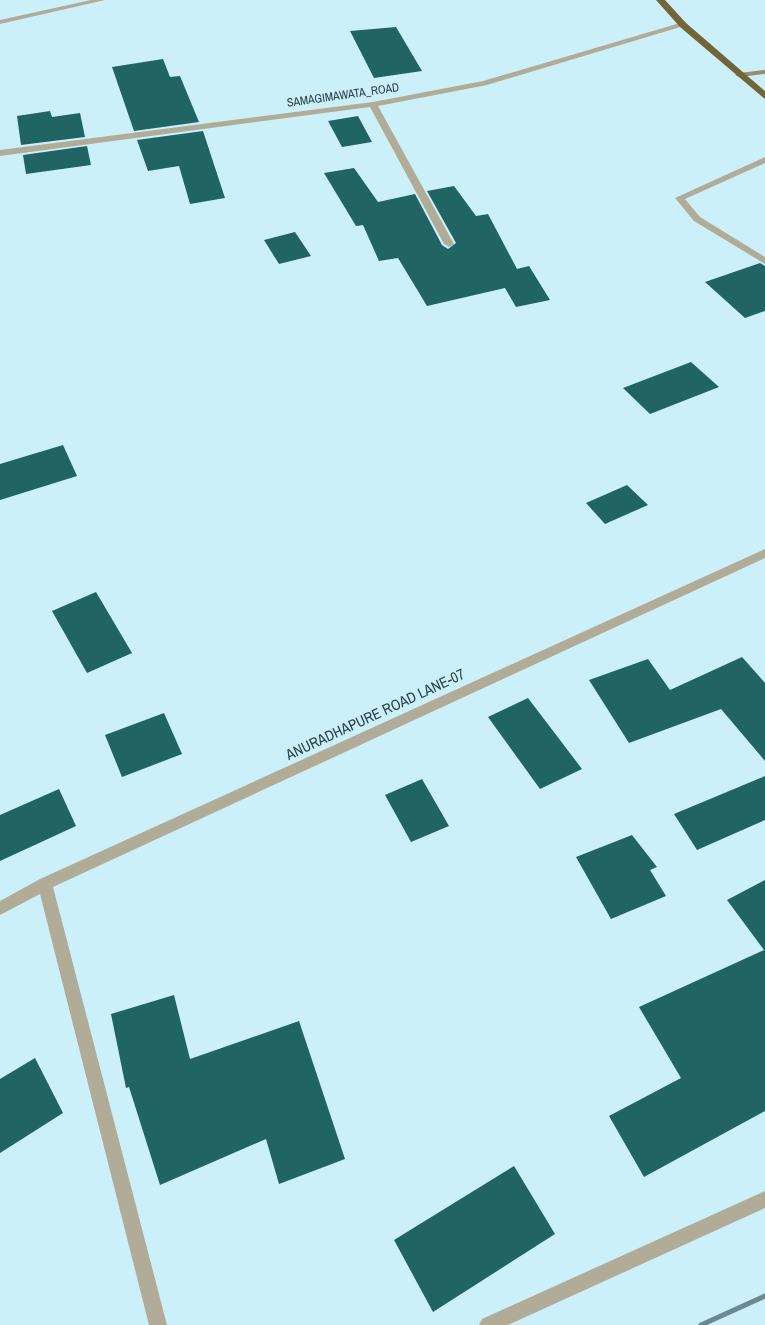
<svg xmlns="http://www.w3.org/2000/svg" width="765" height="1325" viewBox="0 0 765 1325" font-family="'Archivo Narrow',sans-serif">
	<rect width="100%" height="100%" fill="#ccf0fa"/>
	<g fill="#206464">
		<polygon points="396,27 422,71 374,78 350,31"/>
		<polygon points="163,59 170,77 180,76 199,122 134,131 112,67"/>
		<polygon points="50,111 52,117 80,113 85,137 21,145 17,116"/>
		<polygon points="358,116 372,142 342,147 328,121"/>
		<polygon points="203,131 225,198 190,204 179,166 148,171 137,140"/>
		<polygon points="87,146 91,165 26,174 23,155"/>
		<polygon points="354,168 378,202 415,194 442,245 448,249 456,243 427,191 454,186 476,216 488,214 517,269 529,266 550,300 516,307 505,288 427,306 398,258 379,261 363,225 356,226 324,173"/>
		<polygon points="295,232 311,256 279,264 264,240"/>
		<polygon points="760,263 765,266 765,311 745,318 705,282"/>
		<polygon points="691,362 719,387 650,414 623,388"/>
		<polygon points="63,445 77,476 0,500 0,464"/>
		<polygon points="627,485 648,505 605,524 586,503"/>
		<polygon points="96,592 132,653 87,673 52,611"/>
		<polygon points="742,657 765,683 765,761 721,709 629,743 589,680 648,659 670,690"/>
		<polygon points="528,698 582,769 540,789 488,717"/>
		<polygon points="164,713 182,754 122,777 105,735"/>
		<polygon points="765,776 765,820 697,850 674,814"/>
		<polygon points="422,779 449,826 411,842 385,795"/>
		<polygon points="59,789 76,826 0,861 0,815"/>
		<polygon points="632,835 657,867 650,870 666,896 611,919 576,857"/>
		<polygon points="765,880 765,1111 644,1177 609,1116 681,1078 639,1007 764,950 727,900"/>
		<polygon points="174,995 190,1059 299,1021 345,1159 279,1184 266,1139 160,1185 129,1087 126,1088 111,1014"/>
		<polygon points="35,1058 63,1113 0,1153 0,1079"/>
		<polygon points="514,1166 555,1234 433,1312 394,1240"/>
	</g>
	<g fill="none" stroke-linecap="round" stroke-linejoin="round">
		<polygon fill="#b1ac97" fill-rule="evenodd" points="765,157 765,163 685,199 700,217 765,257 765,264 694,221 675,198"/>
		<g fill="#b1ac97" fill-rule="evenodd">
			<polygon points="91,0 105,0 0,24 0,20"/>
			<polygon points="680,23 687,25 487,85 378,106 454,244 449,247 444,244 370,107 0,156 0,150 373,102 483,81"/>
			<polygon points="765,549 765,558 53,887 167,1325 149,1325 40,894 0,915 0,901 40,879"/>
			<polygon points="765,1191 765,1208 508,1325 479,1325 482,1319"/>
		</g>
		<polygon fill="#968e6f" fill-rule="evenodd" points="765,70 765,74 739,77 735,75 739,73"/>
		<polygon fill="#726638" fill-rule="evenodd" points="656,0 665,0 686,23 765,91 765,99 680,27"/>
		<polyline stroke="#6b8991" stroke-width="5" points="701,1325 765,1296"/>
	</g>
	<g text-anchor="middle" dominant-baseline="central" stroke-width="5" stroke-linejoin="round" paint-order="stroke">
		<g font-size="12" fill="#284248" stroke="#ccf0fa">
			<text transform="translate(343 95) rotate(-8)">SAMAGIMAWATA_ROAD</text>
		</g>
		<g font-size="15" fill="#284248" stroke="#ccf0fa">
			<text transform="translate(375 714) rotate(-25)">ANURADHAPURE ROAD LANE-07</text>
		</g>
	</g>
</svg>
